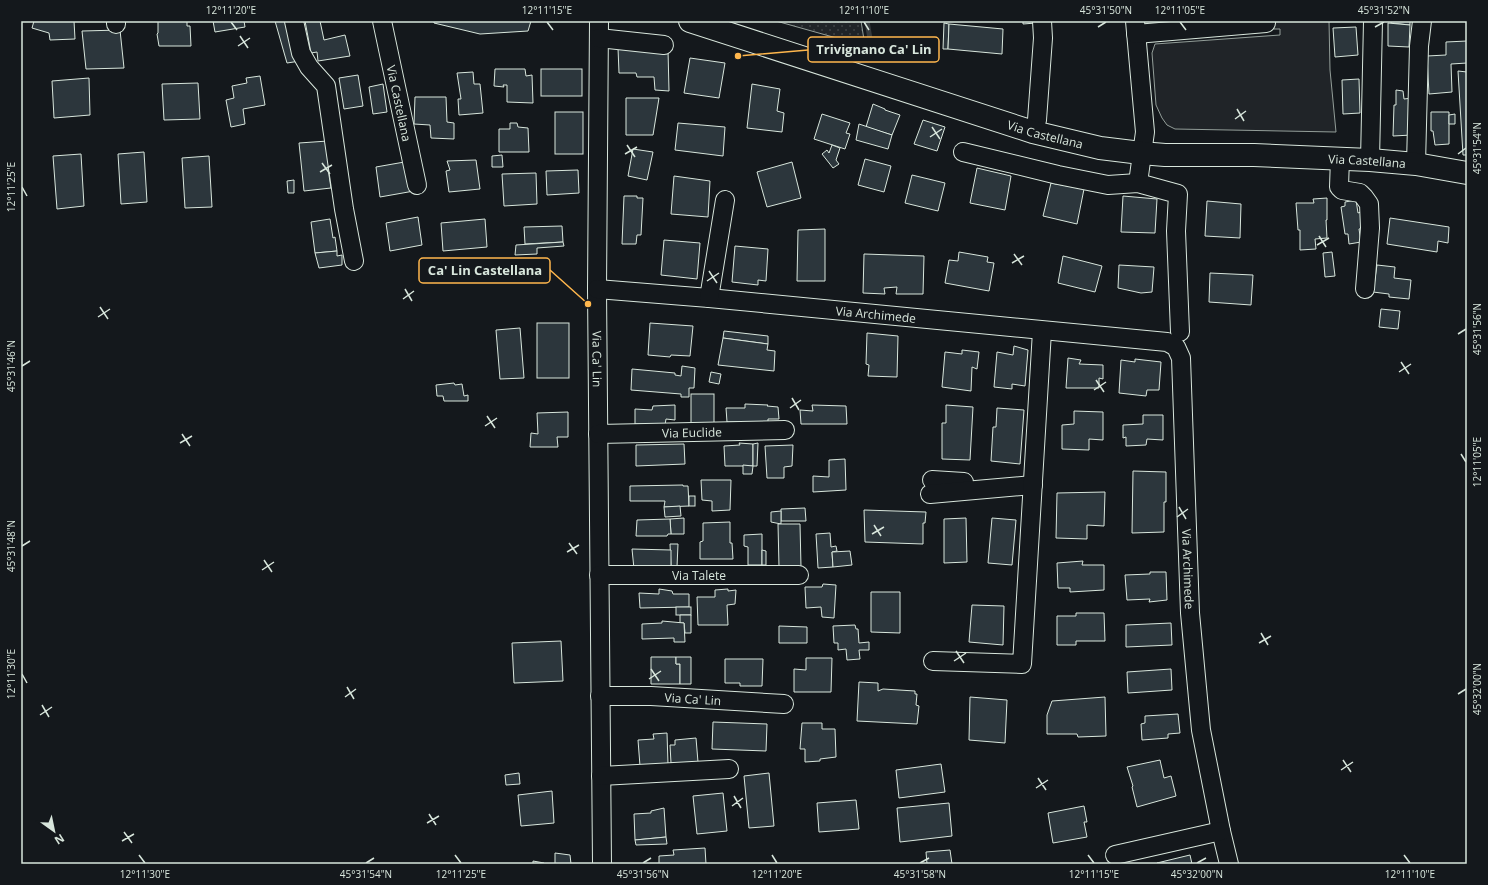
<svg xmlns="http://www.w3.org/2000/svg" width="1488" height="885" viewBox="0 0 1488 885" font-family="'Open Sans',sans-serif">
	<defs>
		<pattern id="park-dots" width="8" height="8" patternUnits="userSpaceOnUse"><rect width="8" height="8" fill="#202428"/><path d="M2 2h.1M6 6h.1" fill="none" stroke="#404447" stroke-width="1.8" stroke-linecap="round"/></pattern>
	</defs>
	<rect width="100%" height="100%" fill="#14181c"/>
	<polygon fill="#202428" stroke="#939e99" points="1273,21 1329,21 1330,70 1336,132 1175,129 1167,125 1162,118 1156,105 1152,53 1155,44 1280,35 1280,29 1274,29"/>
	<polygon fill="url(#park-dots)" stroke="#939e99" points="776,21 861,21 865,46"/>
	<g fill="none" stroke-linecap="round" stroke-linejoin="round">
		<polyline stroke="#363b3e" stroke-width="5" points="867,21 872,51"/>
	</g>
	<g fill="#2c363c" stroke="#d8e6dc">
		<polygon points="34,21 74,21 75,39 50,40 49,33 32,28"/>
		<polygon points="158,21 187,21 187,26 190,26 191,46 159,46 157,34 158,33"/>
		<polygon points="213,21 244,21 245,27 215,32"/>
		<polygon points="275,21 292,21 300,61 287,63"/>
		<polygon points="305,21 320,21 324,40 345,35 350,56 318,61 317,52 311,53"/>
		<polygon points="434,21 531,21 528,31 480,34 434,23"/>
		<polygon points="1023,21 1036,21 1036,23 1023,24"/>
		<polygon points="1391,21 1410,21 1410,25 1391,23"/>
		<polygon points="944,23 949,24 948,49 943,49"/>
		<polygon points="1388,23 1410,25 1409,47 1388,46"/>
		<polygon points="949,24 1003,29 1002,54 948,49"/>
		<polygon points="1356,27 1358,55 1335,57 1333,28"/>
		<polygon points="120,30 124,68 86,69 82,31"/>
		<polygon points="1467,41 1467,63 1451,64 1452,92 1429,94 1427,56 1446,55 1446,42"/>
		<polygon points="618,48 668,50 669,91 655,90 654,77 637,77 636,73 619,73"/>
		<polygon points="690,58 725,63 719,98 684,93"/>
		<polygon points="495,69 525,69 526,76 532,75 533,103 507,102 507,85 503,85 504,87 494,86"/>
		<rect x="541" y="69" width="41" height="27"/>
		<polygon points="1458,71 1467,72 1467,155 1463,155"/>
		<polygon points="473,72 474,84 480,84 483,113 459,115 458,99 461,99 457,73"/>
		<polygon points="358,75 363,106 344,109 339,78"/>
		<polygon points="260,76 265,105 243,109 245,124 231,127 226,100 234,98 232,86 247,83 246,78"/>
		<polygon points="89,78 90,115 54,118 52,81"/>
		<polygon points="1359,79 1360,113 1343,114 1342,80"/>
		<polygon points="198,83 200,119 164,120 162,84"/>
		<polygon points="383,84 387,112 373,114 369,87"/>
		<polygon points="752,84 780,89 777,111 784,113 782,132 747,128"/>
		<polygon points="1396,90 1403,91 1404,99 1412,98 1412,135 1393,136 1394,105 1396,105"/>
		<polygon points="415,97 446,97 447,122 454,123 454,139 431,138 430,125 414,124"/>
		<polygon points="626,98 659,98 653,135 626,135"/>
		<polygon points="873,104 885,109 885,110 900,115 892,135 866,127"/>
		<rect x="555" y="112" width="28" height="42"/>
		<polygon points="1431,112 1449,112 1449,144 1435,145 1433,131 1431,131"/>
		<polygon points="822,114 850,123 846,133 850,134 845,149 814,139"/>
		<polygon points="1455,114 1455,124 1449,124 1449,115"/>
		<polygon points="923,120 945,127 937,151 914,144"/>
		<polygon points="510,123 517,123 518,127 528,128 529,152 499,152 499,129 510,129"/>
		<polygon points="678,123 725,127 723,156 675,150"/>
		<polygon points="859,124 892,135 888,149 856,140"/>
		<polygon points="328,141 330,168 328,169 331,188 304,191 299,143"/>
		<polygon points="832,145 840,148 836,160 839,164 833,168 822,154 827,150 829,153"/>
		<polygon points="633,149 653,152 647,180 628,176"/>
		<polygon points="144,152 147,202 121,204 118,154"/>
		<polygon points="81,154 84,206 57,209 53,156"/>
		<polygon points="502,155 503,167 492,167 492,156"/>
		<polygon points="209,156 212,207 185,208 182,158"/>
		<polygon points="865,159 891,166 884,192 858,185"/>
		<polygon points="476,160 480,189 449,192 446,171 450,170 447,161"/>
		<polygon points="410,161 414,191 380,197 376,167"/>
		<polygon points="792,162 801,198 767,207 757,172"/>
		<polygon points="977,168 1011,176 1005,210 970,203"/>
		<polygon points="578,170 579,193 547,195 546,171"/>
		<polygon points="536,173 537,204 504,206 502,174"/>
		<polygon points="912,175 945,183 938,211 905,203"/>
		<polygon points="674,176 710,181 708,217 671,214"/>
		<polygon points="294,180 294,193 288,193 287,181"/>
		<polygon points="1051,183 1084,189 1077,224 1043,216"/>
		<polygon points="624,196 637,196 637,198 643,198 641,235 637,235 636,244 622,244"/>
		<polygon points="1123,196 1157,199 1155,233 1121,232"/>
		<polygon points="1327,198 1327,220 1326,220 1327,238 1315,239 1316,249 1300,250 1300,230 1298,230 1296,203 1314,203 1313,199"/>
		<polygon points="1356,200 1358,213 1361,212 1363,228 1359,229 1361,242 1349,244 1348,234 1345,234 1341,207 1345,206 1345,202"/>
		<polygon points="1207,201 1241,204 1240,238 1205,236"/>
		<polygon points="418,217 422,245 390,251 386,223"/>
		<polygon points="1390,218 1449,227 1448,243 1438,241 1437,252 1387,244"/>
		<polygon points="330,219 333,238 335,237 337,251 315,253 311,222"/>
		<polygon points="485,219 487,247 443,251 441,223"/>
		<polygon points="562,226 563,242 525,244 524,227"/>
		<polygon points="825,229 825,281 797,281 798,230"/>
		<polygon points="664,240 700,243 697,279 661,275"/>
		<polygon points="563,242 564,246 537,248 537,254 515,255 516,245"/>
		<polygon points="735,246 768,249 766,281 758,280 758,285 732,282"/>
		<polygon points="337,251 337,256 342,255 342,265 319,268 315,253"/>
		<polygon points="959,252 988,257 987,262 994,263 989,291 945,283 949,260 958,261"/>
		<polygon points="1332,252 1335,276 1325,277 1323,253"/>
		<polygon points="864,254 924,256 923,294 896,294 897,287 884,288 885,294 863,293"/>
		<polygon points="1063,256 1102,266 1095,292 1058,283"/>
		<polygon points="1119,265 1154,267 1152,292 1141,293 1118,288"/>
		<polygon points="1377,265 1395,267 1394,278 1411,280 1409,299 1389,297 1389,294 1373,292"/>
		<polygon points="1210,273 1253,275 1251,305 1209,302"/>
		<polygon points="1381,309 1400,311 1398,329 1379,327"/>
		<rect x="537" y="323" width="32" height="55"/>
		<polygon points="650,323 693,326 690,356 671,355 670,357 648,355"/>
		<polygon points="520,328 524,378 500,379 496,330"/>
		<polygon points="724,331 768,336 768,344 723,338"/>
		<polygon points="867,333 898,336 897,377 868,376 869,365 866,364"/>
		<polygon points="723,338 768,344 767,350 775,351 774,371 718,365"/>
		<polygon points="1014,346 1028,350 1025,386 1012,384 1012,389 994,387 997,352 1013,355"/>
		<polygon points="962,350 979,352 977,369 972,367 971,391 942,387 945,352 962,354"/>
		<polygon points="1068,358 1081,360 1079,364 1103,365 1103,379 1099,378 1099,388 1066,388"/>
		<polygon points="1135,359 1161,362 1159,390 1147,390 1146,396 1119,393 1121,360 1135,362"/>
		<polygon points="682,366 695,368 694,388 689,388 689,397 681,397 681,394 631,390 632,369 675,373 675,375 681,376"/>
		<polygon points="711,372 721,374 719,384 709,382"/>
		<polygon points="454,383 455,385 462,384 464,396 468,395 468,401 444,401 443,396 437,396 436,385"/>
		<rect x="691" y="394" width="23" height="30"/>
		<polygon points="745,404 768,405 767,406 778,407 779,419 768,419 768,422 727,422 726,408 745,408"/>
		<polygon points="675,405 675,420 666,419 665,425 635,424 635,409 652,410 653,406"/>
		<polygon points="812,405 846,406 847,424 801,424 800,410 813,411"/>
		<polygon points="946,405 973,407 970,460 942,459 942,423 946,423"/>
		<polygon points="997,408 1024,410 1020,464 991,461 993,427 996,427"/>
		<polygon points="1074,411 1103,412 1103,440 1089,439 1089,450 1062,449 1062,425 1074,424"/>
		<polygon points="568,412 568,437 557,437 558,447 530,447 531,433 538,434 537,413"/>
		<polygon points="1143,415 1163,415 1163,440 1147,439 1146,445 1126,446 1126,437 1123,438 1123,425 1143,424"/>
		<polygon points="739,443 753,444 753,466 725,466 724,446 740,445"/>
		<polygon points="758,443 757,466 753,466 753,444"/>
		<polygon points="684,444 685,464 636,466 636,445"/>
		<polygon points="793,445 792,466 784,467 784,478 767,478 765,446"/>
		<polygon points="845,459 846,490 813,492 813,476 829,477 829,460"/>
		<polygon points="743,465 753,466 752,474 743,474"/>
		<polygon points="1133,471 1166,472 1166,502 1164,502 1164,532 1132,533"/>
		<polygon points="701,480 731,480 730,510 712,511 712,501 702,500"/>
		<polygon points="683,485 683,486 688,486 689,506 664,507 665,501 630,501 630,486"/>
		<polygon points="1105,492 1104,526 1087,525 1087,539 1056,538 1057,493"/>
		<rect x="689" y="496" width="6" height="10"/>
		<polygon points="680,506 681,516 665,517 664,507"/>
		<polygon points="805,508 806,521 781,521 781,509"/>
		<polygon points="864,510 926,512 925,523 923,523 923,544 865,542"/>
		<polygon points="781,511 781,524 771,522 771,512"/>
		<polygon points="684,518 684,534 671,534 670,519"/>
		<polygon points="966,518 967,562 944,563 944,519"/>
		<polygon points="992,518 1016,520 1012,565 988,563"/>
		<polygon points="670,519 671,534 668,534 667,536 636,536 637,520"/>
		<polygon points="730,522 730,543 732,543 733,559 700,559 700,542 703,541 703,523"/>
		<polygon points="778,524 800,524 801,567 779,567"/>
		<polygon points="830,533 831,547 836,546 837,551 832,552 833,567 818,568 816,534"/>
		<polygon points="762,534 762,565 748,565 748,547 744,546 744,535"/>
		<polygon points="670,544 678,544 677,567 671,566"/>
		<polygon points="632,549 671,550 671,566 634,569"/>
		<polygon points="762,550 766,551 766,565 762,565"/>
		<polygon points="850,551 852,565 833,567 832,552"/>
		<polygon points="1083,561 1082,565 1104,565 1104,590 1070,592 1070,588 1058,588 1057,563"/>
		<polygon points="1150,572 1166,572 1167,600 1149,602 1150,599 1127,600 1125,575 1150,574"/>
		<polygon points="823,584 836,585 834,618 822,617 821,607 806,608 805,587 822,587"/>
		<polygon points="659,589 672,591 673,594 689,594 689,607 640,608 639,593 659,594"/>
		<polygon points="728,589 728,591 736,590 735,604 727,605 728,625 698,625 697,597 715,597 715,590"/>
		<polygon points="871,592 900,592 900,633 871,632"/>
		<polygon points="972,605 1004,606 1003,645 969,642"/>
		<rect x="676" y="607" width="15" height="8"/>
		<polygon points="1076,613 1104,613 1105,641 1076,641 1076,645 1057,645 1057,616 1076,616"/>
		<polygon points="680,615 691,615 691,633 685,633 684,623 680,623"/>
		<polygon points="662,621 684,623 685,642 674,642 674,638 642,639 642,624 662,623"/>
		<polygon points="1171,623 1172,645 1126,647 1126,625"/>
		<polygon points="855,625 856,629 858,629 859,643 869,642 869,650 859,650 860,659 847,660 846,649 838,650 838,643 834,643 833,626"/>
		<polygon points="779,626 807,627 807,643 779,643"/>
		<polygon points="561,641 563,681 514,683 512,643"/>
		<polygon points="651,657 676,657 676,664 680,664 680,684 651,684"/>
		<polygon points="676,657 691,657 691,684 680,684 680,664 676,664"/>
		<polygon points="806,658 832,658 831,692 794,692 794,669 806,670"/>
		<polygon points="725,659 763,659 762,686 740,686 740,683 725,683"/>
		<polygon points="1171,669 1172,690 1128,693 1127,672"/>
		<polygon points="859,682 878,683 878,691 883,689 915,691 915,694 917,694 916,705 919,706 917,724 857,721"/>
		<polygon points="970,697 1007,700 1005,743 969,740"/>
		<polygon points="1105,697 1106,736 1078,737 1077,734 1047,734 1047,715 1052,701"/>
		<polygon points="1178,714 1180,733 1168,734 1168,738 1142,740 1141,724 1145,723 1145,716"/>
		<polygon points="713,722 767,724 766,751 712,749"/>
		<polygon points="802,723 822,723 822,729 835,729 836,757 820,759 820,761 805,762 805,749 800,749"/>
		<polygon points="667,733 668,764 640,766 638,740 654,739 653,734"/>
		<polygon points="696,738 698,762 671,763 670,745 675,745 675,740"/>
		<polygon points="1160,760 1164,778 1171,776 1176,796 1137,807 1132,787 1133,786 1127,767"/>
		<polygon points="941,764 945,792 899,798 896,770"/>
		<polygon points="519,773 520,784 506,785 505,775"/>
		<polygon points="769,773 774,826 749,828 744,776"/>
		<polygon points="552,791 554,823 521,826 518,795"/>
		<polygon points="723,793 727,831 697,834 693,796"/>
		<polygon points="856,800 859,829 819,832 817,803"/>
		<polygon points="949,803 952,836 900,842 897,808"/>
		<polygon points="1084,806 1087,822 1084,822 1087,837 1053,843 1048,813"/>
		<polygon points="664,808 666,837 635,840 634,814 651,813 651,811"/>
		<polygon points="666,837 667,844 636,845 635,840"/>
		<polygon points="705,848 706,864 659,864 659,856 674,855 673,850"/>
		<polygon points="950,850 952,864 954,864 927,864 926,852"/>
		<polygon points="555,853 570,855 571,864 555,864"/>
		<polygon points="1190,855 1192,864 1157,863"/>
		<polygon points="533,861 544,863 544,864 533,864"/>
	</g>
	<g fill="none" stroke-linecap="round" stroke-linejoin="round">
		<g stroke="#d8e6dc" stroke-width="20">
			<g id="minor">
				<polyline points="116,21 116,24"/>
				<polyline points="294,21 301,53 309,67 326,86 344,209 354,261"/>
				<path id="s1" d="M382,21L417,185"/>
				<path id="s2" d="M599,21L597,289L602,864"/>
				<polyline points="1135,21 1145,132 1138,183"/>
				<polyline points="1136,34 1266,23 1265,21"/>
				<polyline points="599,38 664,45"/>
				<polyline points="1033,132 1037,120 1043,38 1042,21"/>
				<polyline points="963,152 1058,175 1108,185 1138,183 1178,194 1176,231 1180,332"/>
				<polyline points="1340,158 1339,187 1342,190 1360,193 1364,197 1369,204 1370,228 1365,289"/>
				<polyline points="1370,160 1373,21"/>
				<polyline points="1416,164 1419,46 1422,21"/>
				<path id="s3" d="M597,289L709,298L1167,342L1176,347L1181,358L1190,613L1201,730L1221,831L1229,864"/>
				<polyline points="709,298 725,200"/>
				<path id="s4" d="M598,434L785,430"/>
				<polyline points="932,480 964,482"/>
				<polyline points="930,494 1033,485"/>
				<path id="s5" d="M599,575H799"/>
				<polyline points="933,661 1022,664 1042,331"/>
				<path id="s6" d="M600,696H651L784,704"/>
				<polyline points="601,776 729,769"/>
				<polyline points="1115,855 1221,831"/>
			</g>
		</g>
		<g stroke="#d8e6dc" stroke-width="24">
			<g id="major">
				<path id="s7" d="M690,21L1033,132L1100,148L1141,153L1165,155H1254L1370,160L1416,164L1467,173"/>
			</g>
		</g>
		<use href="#minor" stroke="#14181c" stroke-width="18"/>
		<use href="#major" stroke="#14181c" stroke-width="22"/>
	</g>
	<path fill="none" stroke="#d8e6dc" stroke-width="1.5" d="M231,22L237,30M547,22L553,30M864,22L869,30M1180,22L1186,30M1098,27L1106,22M1375,27L1384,22M240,36L248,48M238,46L250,38M1237,109L1244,121M1235,119L1246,111M932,127L940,139M930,137L942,129M627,145L635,157M625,154L637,147M1458,154L1466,148M322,163L330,174M320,172L332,165M22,187L27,196M1319,236L1326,247M1317,245L1329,238M1014,254L1022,265M1012,263L1024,256M709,271L717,283M707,281L719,273M405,289L412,301M403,299L414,291M100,307L108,319M98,317L110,309M1458,334L1466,329M1401,362L1409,374M22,366L30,361M1399,372L1411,364M1096,380L1104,392M1094,390L1106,382M792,398L799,410M790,408L801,400M487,416L495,428M485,426L497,418M182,434L190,446M180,443L192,436M1461,454L1466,462M1179,507L1186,519M1177,517L1188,509M874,525L881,536M872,534L884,527M569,543L577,554M22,546L30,541M567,552L579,545M264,560L272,572M262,570L274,562M1261,633L1268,645M1259,643L1271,636M956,651L964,663M954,661L966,653M651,669L659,681M22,674L27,683M649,679L661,671M347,687L354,699M1458,694L1466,689M345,697L356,689M42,705L49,717M40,715L52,707M1343,760L1351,772M1341,770L1353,762M1038,778L1046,790M1036,788L1048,780M734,796L741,808M732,806L743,798M429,814L436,825M427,823L439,816M124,832L132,843M122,841L134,834M139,855L145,863M455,855L461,863M772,855L777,863M1088,855L1094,863M1404,855L1410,863M366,863L374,858M643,863L651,858M920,863L929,858M1197,863L1206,858"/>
	<g text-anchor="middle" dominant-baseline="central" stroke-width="3" stroke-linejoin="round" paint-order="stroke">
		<g font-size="12" fill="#d8e6dc" stroke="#14181c">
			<text stroke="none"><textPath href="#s1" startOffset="84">Via Castellana</textPath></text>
			<text stroke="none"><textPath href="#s7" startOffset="373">Via Castellana</textPath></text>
			<text stroke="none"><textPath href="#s7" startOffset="697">Via Castellana</textPath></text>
			<text stroke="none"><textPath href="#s3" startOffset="280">Via Archimede</textPath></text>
			<text stroke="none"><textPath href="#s2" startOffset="338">Via Ca' Lin</textPath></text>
			<text stroke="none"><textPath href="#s4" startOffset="94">Via Euclide</textPath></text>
			<text stroke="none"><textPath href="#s3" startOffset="806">Via Archimede</textPath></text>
			<text stroke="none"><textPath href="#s5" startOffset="100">Via Talete</textPath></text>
			<text stroke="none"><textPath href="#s6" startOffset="93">Via Ca' Lin</textPath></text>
		</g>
	</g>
	<path fill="none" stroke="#ffb74d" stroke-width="1.5" d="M738 56L808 50M588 304L550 270"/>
	<g fill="#ffb74d" stroke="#14181c" stroke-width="1.5">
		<circle cx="738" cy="56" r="4"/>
		<circle cx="588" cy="304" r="4"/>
	</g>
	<g fill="#14181c" stroke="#ffb74d" stroke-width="1.5">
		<rect x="808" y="37" width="131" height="25" rx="4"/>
		<rect x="419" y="258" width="131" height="25" rx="4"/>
	</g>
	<g font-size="13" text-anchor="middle" font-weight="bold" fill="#d8e6dc">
		<text x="874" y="54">Trivignano Ca' Lin</text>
		<text x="485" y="275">Ca' Lin Castellana</text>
	</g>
	<rect width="1488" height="885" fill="none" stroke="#14181c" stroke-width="44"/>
	<g transform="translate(54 831) rotate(147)" stroke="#14181c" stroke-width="3" paint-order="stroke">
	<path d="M0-3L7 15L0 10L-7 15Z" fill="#d8e6dc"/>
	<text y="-6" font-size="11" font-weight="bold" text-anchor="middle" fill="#d8e6dc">N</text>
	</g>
	<rect x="22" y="22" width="1444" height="841" fill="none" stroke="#d8e6dc" stroke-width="1.5"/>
	<g font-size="10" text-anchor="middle" fill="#d8e6dc">
		<text x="231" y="14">12°11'20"E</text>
		<text x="547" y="14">12°11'15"E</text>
		<text x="864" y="14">12°11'10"E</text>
		<text x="1106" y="14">45°31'50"N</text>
		<text x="1180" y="14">12°11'05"E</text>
		<text x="1384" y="14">45°31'52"N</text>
		<text transform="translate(1477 148) rotate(-90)" y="4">45°31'54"N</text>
		<text transform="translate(11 187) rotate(-90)" y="4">12°11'25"E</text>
		<text transform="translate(1477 329) rotate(-90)" y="4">45°31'56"N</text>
		<text transform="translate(11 366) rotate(-90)" y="4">45°31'46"N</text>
		<text transform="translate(1477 462) rotate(-90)" y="4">12°11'05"E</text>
		<text transform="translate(11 546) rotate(-90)" y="4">45°31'48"N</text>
		<text transform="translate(11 674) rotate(-90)" y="4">12°11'30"E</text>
		<text transform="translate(1477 689) rotate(-90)" y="4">45°32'00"N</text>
		<text x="145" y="878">12°11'30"E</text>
		<text x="366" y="878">45°31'54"N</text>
		<text x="461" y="878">12°11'25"E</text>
		<text x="643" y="878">45°31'56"N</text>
		<text x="777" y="878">12°11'20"E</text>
		<text x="920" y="878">45°31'58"N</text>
		<text x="1094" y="878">12°11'15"E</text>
		<text x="1197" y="878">45°32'00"N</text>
		<text x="1410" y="878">12°11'10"E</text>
	</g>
</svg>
